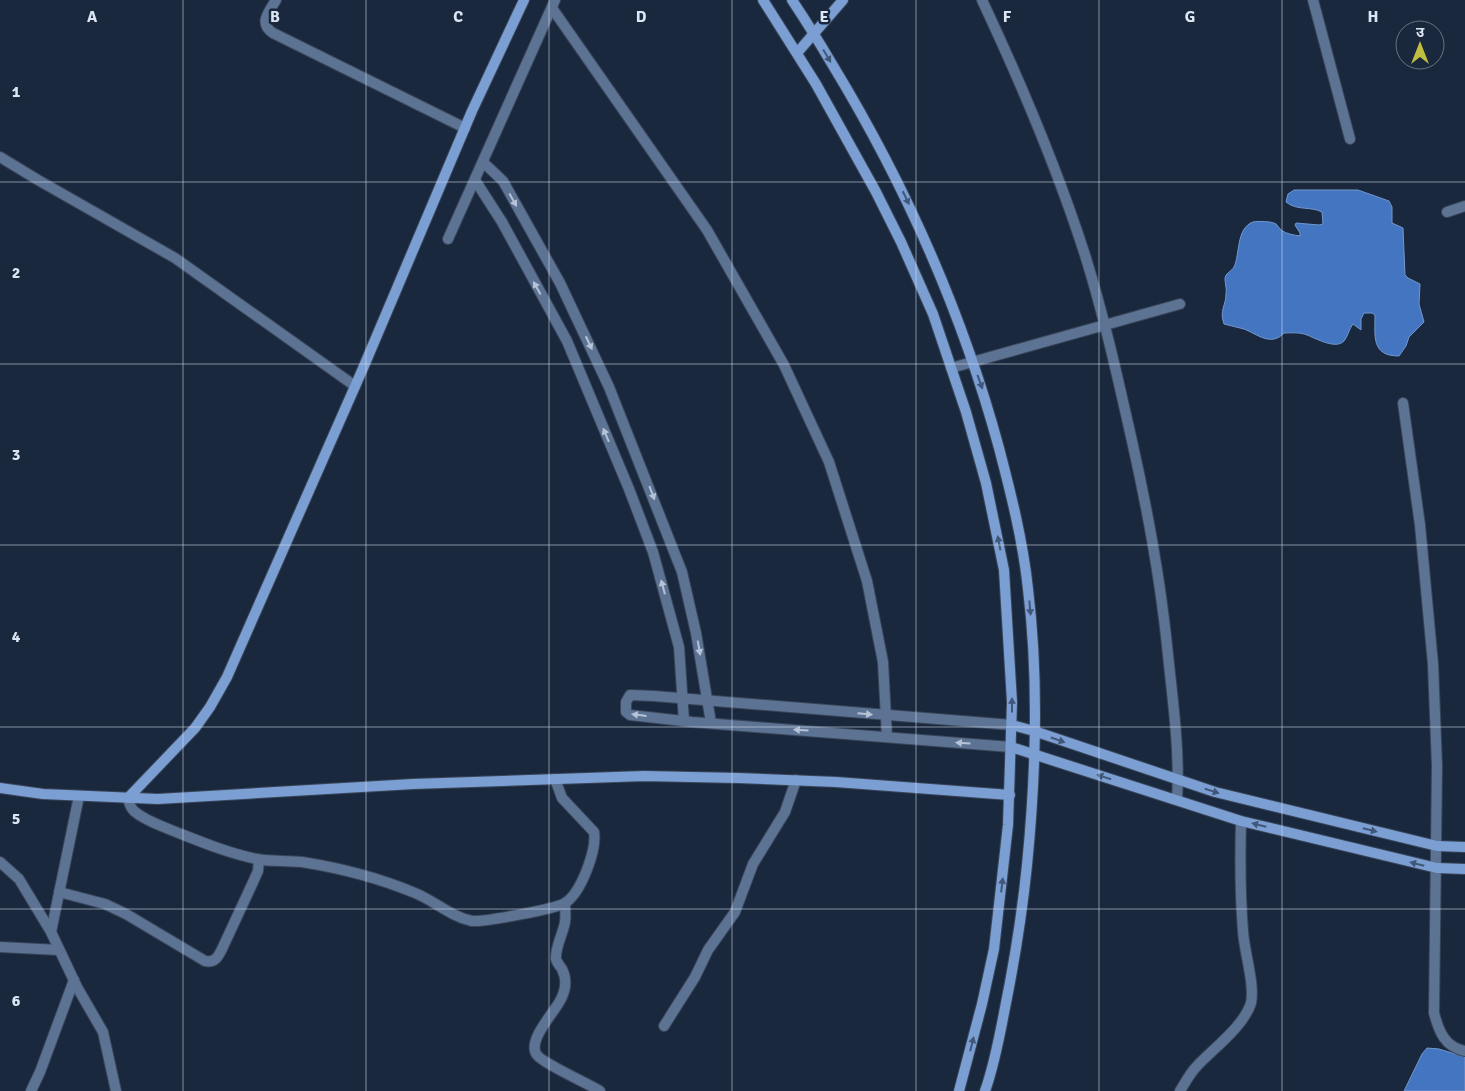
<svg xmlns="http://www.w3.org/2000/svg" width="1465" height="1091" viewBox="0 0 1465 1091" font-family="Signika,'Noto Sans Devanagari',sans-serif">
	<rect width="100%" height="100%" fill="#1a283d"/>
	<g fill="#4475c0" stroke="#7297cf">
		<path d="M1294,190H1358L1389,201L1392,207V223L1403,228L1405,275L1408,278L1420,284L1419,304L1424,322L1409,337L1406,346L1399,356C1371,356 1375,336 1375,315L1372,313H1364L1361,319V330L1353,324C1349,329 1348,336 1344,341C1336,350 1315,338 1307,335C1300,332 1291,333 1284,333C1271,347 1257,334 1244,329C1237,327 1231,326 1224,324C1219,310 1226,306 1226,294C1227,288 1225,284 1225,279C1225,273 1231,272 1234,267C1240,255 1236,228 1253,222C1258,221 1271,221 1276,224C1278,226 1279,228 1281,230C1286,234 1294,235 1300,236V233L1295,225L1296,223L1319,225L1323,224L1322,212C1310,206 1297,211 1286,202L1288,194Z"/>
		<polygon points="1427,1048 1439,1049 1465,1057 1465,1091 1404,1091 1422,1054"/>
	</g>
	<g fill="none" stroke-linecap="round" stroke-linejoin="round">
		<g stroke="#39465a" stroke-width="12">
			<g id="street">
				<path d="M276,0C269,12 258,23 273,33L465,128"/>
				<path d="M982,0C1021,83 1057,168 1085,255C1104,316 1118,379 1132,441C1148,512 1161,583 1168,655C1173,703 1180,752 1177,800"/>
				<polyline points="1313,0 1350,139"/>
				<polyline points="552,8 707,230 784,365 829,462 867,581 883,662 887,737"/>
				<polyline points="0,157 38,180 175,258 355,386"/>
				<polyline points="483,162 503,181 560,283 609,387 682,572 696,633 711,723"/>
				<polyline points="475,180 502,222 567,341 629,489 653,552 679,647 684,721"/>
				<polyline points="1447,212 1465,206"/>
				<polyline points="448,239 555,0"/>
				<polyline points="951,368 1180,304"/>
				<path d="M1403,403L1420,525L1433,664L1437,766L1434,1013C1439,1032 1445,1047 1465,1051"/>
				<polyline points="1011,747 692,722 630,715 626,712 626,702 630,695 654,696 1012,725"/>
				<path d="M128,798C129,803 130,807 134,811C144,820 159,825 171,830C199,841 227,853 257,859C271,862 287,860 302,862C340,868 379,878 415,893C435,901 451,917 472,921C483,922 556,909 565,903C581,893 597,850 594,832L562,798L555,779"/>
				<polyline points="0,862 19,879 51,932 77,987 103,1032 116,1091"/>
				<path d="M59,892L105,904L126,914L205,961C215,963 218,957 222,949L254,880L258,871L259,860"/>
				<path d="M565,903C565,909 566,916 565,922C563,934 555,947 556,959C557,963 560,966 562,969C567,979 566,989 561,999C555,1012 526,1041 537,1055C544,1064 587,1083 600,1091"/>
				<polyline points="51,932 79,796"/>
				<polyline points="0,947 59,950"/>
				<polyline points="664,1026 695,977 708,950 735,912 753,864 785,812 796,780"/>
				<polyline points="31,1091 40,1072 74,980"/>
				<path d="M1180,1091C1185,1083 1190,1073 1197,1066C1213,1049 1244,1026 1251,1003C1255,984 1244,951 1243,931C1240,894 1240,858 1241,821"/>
			</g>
		</g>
		<g stroke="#39465a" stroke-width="12">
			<g id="secondary">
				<polyline points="763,0 816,84 876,192 901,242 933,314 966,412 986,483 1004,570 1012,702 1008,825 994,949 982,1004 959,1091"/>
				<path d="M792,0C806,21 819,42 832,64C905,184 962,312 999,448C1011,494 1023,541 1028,589C1039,680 1036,774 1027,865C1022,915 1014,964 1004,1013C999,1039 994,1066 985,1091"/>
				<polyline points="797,53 843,0"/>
				<polyline points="1012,725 1034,731 1215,792 1437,846 1465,847"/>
				<polyline points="1011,747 1241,821 1437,868 1465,869"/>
				<polyline points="0,788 43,794 158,799 413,784 644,776 738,778 836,782 1010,795"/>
				<polyline points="128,798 195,728 210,707 227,677 364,366 472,111 524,0"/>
			</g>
		</g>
		<use href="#street" stroke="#5d7394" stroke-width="10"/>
		<use href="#secondary" stroke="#7b9ed3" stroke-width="10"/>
	</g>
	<defs><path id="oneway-solid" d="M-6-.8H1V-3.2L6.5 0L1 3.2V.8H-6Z" transform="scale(1.25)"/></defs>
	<g fill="#415779">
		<use href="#oneway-solid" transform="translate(827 56) rotate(59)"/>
		<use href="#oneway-solid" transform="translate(906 198) rotate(65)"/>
		<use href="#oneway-solid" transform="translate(980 382) rotate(70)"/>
		<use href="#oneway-solid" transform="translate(999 543) rotate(-101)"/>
		<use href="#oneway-solid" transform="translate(1030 608) rotate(85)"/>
		<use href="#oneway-solid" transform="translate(1012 705) rotate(-90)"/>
		<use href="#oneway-solid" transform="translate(1058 740) rotate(19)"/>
		<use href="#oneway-solid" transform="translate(1104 777) rotate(-162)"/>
		<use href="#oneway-solid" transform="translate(1212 791) rotate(17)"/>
		<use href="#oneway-solid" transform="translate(1259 825) rotate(-166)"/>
		<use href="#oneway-solid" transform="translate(1370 830) rotate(14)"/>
		<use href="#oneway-solid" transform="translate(1417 864) rotate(-166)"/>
		<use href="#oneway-solid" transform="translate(1002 885) rotate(-83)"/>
		<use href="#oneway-solid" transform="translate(972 1044) rotate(-76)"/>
	</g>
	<g fill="#b6c3d6">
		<use href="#oneway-solid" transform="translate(513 200) rotate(61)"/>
		<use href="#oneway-solid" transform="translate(537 288) rotate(-119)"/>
		<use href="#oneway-solid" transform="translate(589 343) rotate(65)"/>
		<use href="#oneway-solid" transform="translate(606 435) rotate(-113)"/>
		<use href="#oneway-solid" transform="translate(652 493) rotate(69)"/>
		<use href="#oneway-solid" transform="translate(663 587) rotate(-105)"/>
		<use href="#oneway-solid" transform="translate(699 648) rotate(80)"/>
		<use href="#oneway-solid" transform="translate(865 714) rotate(5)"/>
		<use href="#oneway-solid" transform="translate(639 715) rotate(-173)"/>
		<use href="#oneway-solid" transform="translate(801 730) rotate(-176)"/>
		<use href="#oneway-solid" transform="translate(963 743) rotate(-176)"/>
	</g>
	<path fill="none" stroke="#dce5f3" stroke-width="1" stroke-opacity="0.55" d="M183,0V1091M366,0V1091M549,0V1091M732,0V1091M916,0V1091M1099,0V1091M1282,0V1091M0,182H1465M0,364H1465M0,545H1465M0,727H1465M0,909H1465"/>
	<g font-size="16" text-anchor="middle" font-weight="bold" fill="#dce5f3" stroke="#1a283d" stroke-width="5" stroke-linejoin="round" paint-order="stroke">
		<text x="92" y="22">A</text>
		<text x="275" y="22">B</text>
		<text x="458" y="22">C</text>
		<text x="641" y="22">D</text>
		<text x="824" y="22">E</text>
		<text x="1007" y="22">F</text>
		<text x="1190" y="22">G</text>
		<text x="1373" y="22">H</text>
		<text x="16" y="97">1</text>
		<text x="16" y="278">2</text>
		<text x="16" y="460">3</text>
		<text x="16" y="642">4</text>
		<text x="16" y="824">5</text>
		<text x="16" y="1006">6</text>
	</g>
	<g transform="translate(1420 45)"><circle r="24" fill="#1a283d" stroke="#687486"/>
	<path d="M0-4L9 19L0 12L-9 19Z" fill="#bfbe41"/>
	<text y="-8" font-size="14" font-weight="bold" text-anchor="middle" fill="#dce5f3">उ</text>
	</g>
</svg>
